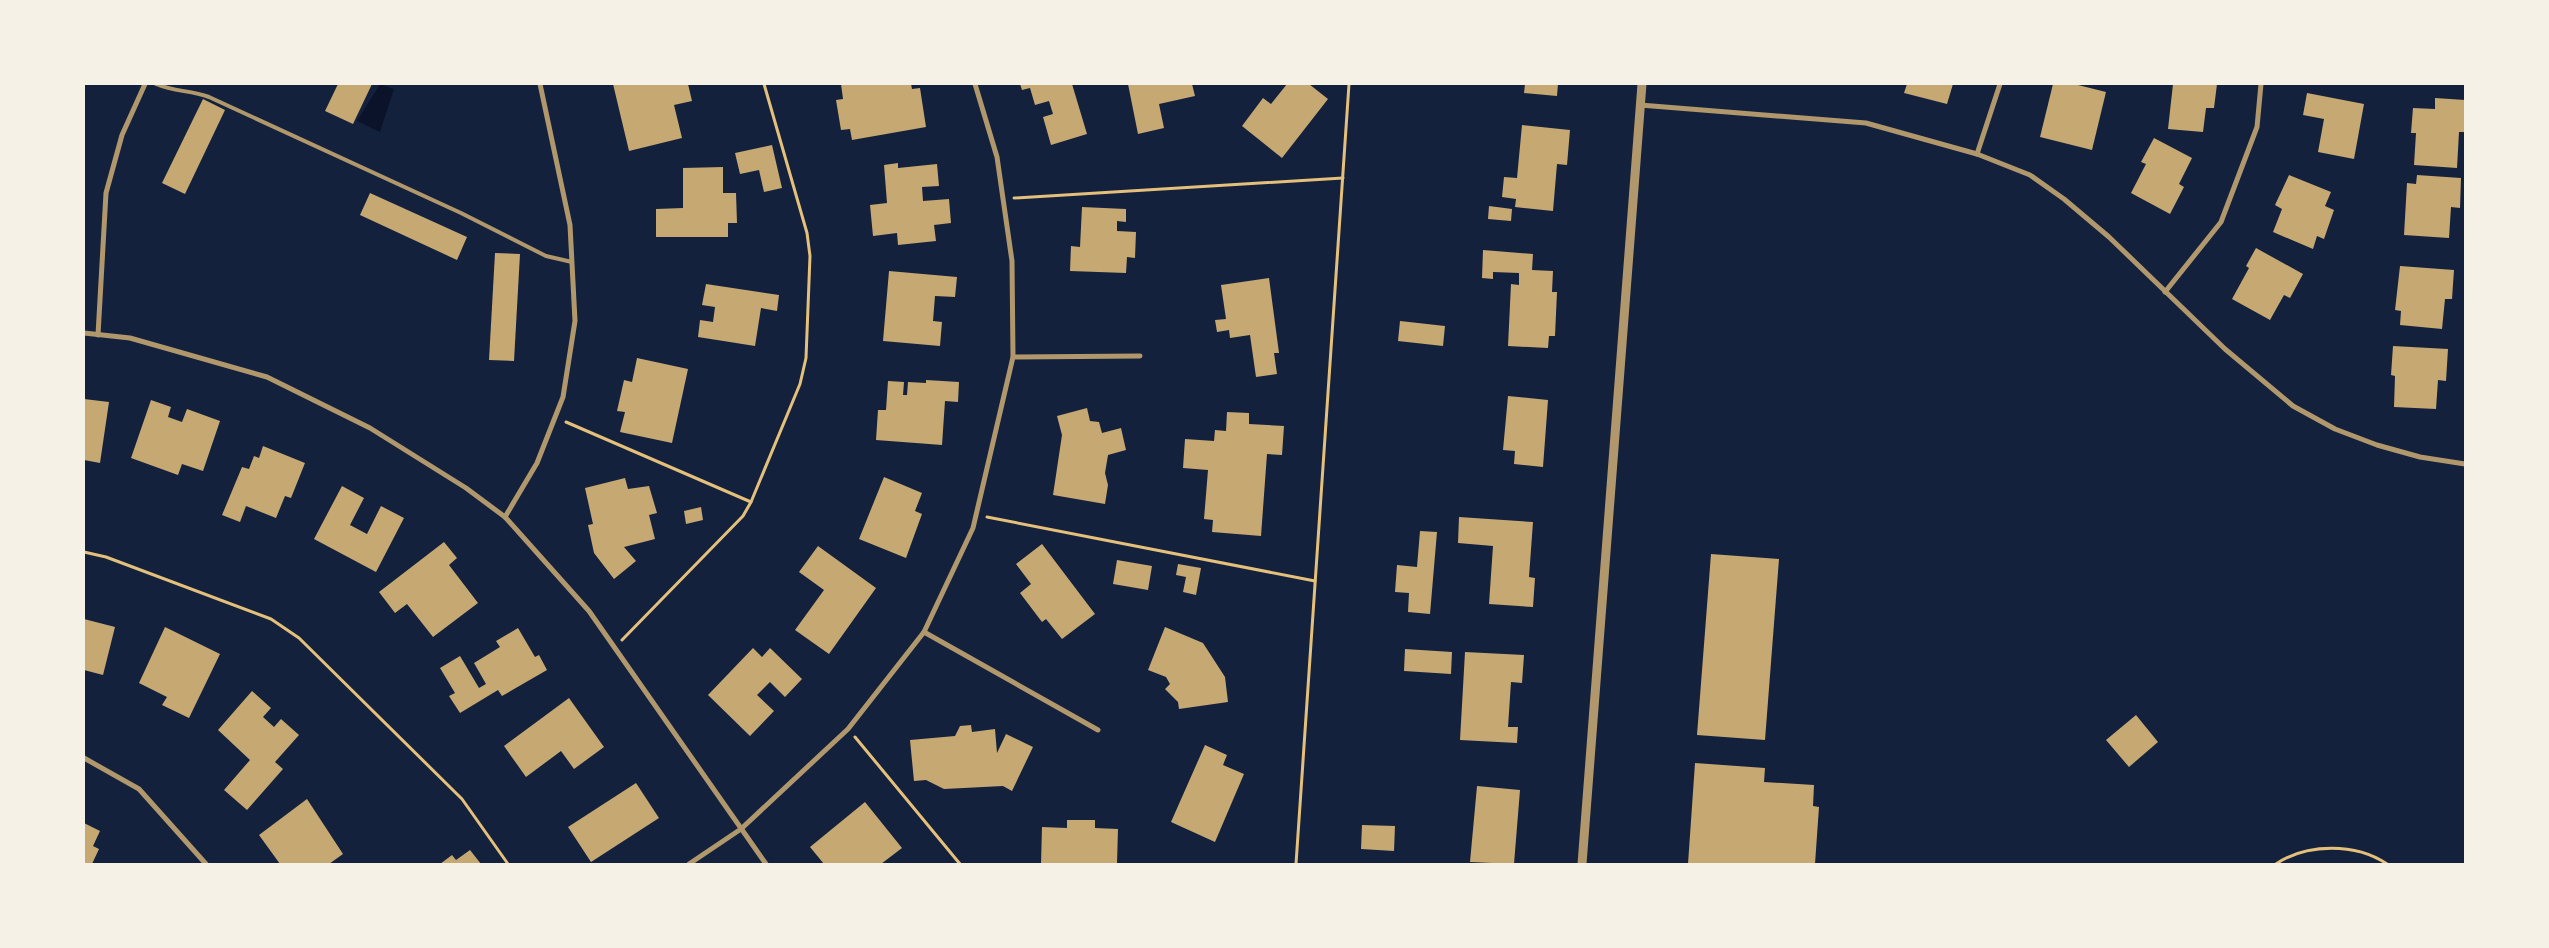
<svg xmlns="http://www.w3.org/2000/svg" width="2549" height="948" viewBox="0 0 2549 948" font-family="Roboto,sans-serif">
	<rect width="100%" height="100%" fill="#14213d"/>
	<polygon fill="#0b132b" points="380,84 394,89 380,132 357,121"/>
	<g fill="#c6a872">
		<polygon points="338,84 372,84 353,124 325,111"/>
		<polygon points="613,84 688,84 692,101 674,105 682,138 629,151"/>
		<polygon points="841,84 911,84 912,89 920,88 926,127 852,140 850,129 841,130 836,100 843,99"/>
		<polygon points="1020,84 1072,84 1087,134 1051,145 1043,117 1053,114 1049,101 1035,105 1030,88 1022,90"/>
		<polygon points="1128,84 1192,84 1195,96 1159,104 1164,128 1138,134"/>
		<polygon points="1287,84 1309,84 1328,99 1282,158 1242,126 1263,98 1271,104"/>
		<polygon points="1525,84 1558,84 1557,96 1524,93"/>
		<polygon points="1907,84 1953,84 1947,104 1904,93"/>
		<polygon points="2053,84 2074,84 2106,92 2092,150 2040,137"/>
		<polygon points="2173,84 2217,84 2214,108 2206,108 2203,132 2168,129"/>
		<polygon points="2307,93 2364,104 2354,159 2318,152 2324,119 2303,115"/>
		<polygon points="2435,98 2465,100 2464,132 2459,132 2457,168 2414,165 2416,133 2411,133 2413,108 2435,109"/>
		<polygon points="203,99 225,110 185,194 162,183"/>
		<polygon points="1522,125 1570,130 1567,165 1557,164 1553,211 1515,207 1516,199 1502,197 1504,177 1517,178"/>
		<polygon points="2154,138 2192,158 2179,184 2184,187 2170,214 2131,193 2146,164 2141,162"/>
		<polygon points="772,145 782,188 764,192 759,170 740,174 735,153"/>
		<polygon points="898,163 898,168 937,164 939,186 922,187 923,201 949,199 951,223 934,225 936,241 898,245 897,233 873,236 870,205 887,203 884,165"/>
		<polygon points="723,167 723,193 736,193 737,223 728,223 728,237 656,237 656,209 683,208 683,168"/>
		<polygon points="2289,175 2331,192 2325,206 2334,210 2324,239 2317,236 2313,249 2273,232 2282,209 2275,205"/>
		<polygon points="2417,175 2461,178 2460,208 2451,207 2449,238 2404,235 2407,183 2416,184"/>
		<polygon points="370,193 467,237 457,260 360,215"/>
		<polygon points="1489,206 1512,209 1511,221 1488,219"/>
		<polygon points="1082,207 1126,209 1126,222 1117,221 1117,231 1136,232 1135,258 1127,257 1126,273 1070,271 1071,246 1080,247"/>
		<polygon points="2256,248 2303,274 2290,298 2284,295 2270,320 2232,299 2249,268 2246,266"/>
		<polygon points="1483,250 1533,254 1532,270 1553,271 1552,292 1557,292 1555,336 1549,336 1548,348 1508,346 1511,284 1519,285 1519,273 1493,272 1493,279 1482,278"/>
		<polygon points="495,253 520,254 514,361 489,360"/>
		<polygon points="2400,266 2454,270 2452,299 2445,299 2442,329 2400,325 2401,311 2395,310"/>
		<polygon points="889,271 957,277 955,297 935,296 933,321 942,322 940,346 883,341"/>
		<polygon points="1269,278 1279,353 1274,353 1277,374 1256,377 1250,335 1230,338 1229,330 1217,332 1215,320 1226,319 1221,285"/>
		<polygon points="706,284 779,295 777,311 761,308 755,346 698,337 700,320 713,322 715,307 702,305"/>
		<polygon points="1400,321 1445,326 1443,346 1398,341"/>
		<polygon points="2393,346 2448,349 2446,381 2438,380 2436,409 2394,407 2395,376 2391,375"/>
		<polygon points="637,358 688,369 672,443 620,432 625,412 617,411 624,380 632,382"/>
		<polygon points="926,380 959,382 958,402 945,401 942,445 876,440 878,410 886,410 888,381 904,382 903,395 907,395 908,382 926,383"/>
		<polygon points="1508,396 1548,400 1543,467 1514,464 1515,451 1503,450"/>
		<polygon points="84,399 109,402 100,463 84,460"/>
		<polygon points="151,400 171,407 168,417 182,422 187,409 220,421 203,471 182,464 178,475 131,458"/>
		<polygon points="1087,408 1090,421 1099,422 1102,433 1121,428 1126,450 1108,455 1105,473 1108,485 1105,504 1053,495 1062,435 1057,416"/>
		<polygon points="1227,412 1249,413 1249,424 1284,426 1282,455 1267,454 1261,536 1212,532 1213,520 1204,519 1208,470 1183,468 1185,439 1214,441 1215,430 1226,431"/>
		<polygon points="263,446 305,463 291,498 285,496 276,518 246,506 240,522 222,515 242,467 249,469 254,456 259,458"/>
		<polygon points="884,477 922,493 915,511 922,514 906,558 859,539"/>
		<polygon points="625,478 628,489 649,486 657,513 649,515 655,539 624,547 636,561 614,579 594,553 588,525 593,524 585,488"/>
		<polygon points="342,486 364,498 350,525 367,534 381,506 404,518 376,572 314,539"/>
		<polygon points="701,507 703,520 686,524 684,511"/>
		<polygon points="1459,517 1533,522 1529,577 1535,578 1533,607 1489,604 1493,546 1458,543"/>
		<polygon points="1420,531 1437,532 1430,614 1408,612 1409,593 1395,592 1397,565 1417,567"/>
		<polygon points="444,542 457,558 449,565 478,603 433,637 407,604 395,613 379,592"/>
		<polygon points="1042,544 1095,614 1062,639 1046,619 1042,622 1020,593 1031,584 1016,564"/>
		<polygon points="818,546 876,588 829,654 795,630 824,590 799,572"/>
		<polygon points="1711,554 1779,559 1765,740 1697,735"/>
		<polygon points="1117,560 1152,566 1148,590 1113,584"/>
		<polygon points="1178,564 1201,568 1196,595 1183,592 1186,577 1176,575"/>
		<polygon points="84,619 115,627 103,675 84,670"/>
		<polygon points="165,627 220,654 189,718 162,705 167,697 139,683"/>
		<polygon points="1165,627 1203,643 1225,677 1228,702 1179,709 1178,702 1165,689 1170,684 1166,677 1148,670"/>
		<polygon points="518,628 535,657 539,655 547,670 502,696 498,690 460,713 449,696 455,693 440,668 460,656 479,688 486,684 474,663 500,647 496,641"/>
		<polygon points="753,648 762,657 770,648 802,679 785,697 770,682 757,695 774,711 750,736 708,695"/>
		<polygon points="1405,649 1452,652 1451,674 1404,671"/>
		<polygon points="1465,652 1524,655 1522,683 1511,682 1508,727 1518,727 1517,743 1460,740"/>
		<polygon points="252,691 271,708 263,717 274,727 281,719 299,735 275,762 283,769 247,810 224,790 250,760 218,730"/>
		<polygon points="569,698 604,747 574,769 561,751 526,777 504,746"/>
		<polygon points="2136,715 2158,742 2129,767 2106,740"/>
		<polygon points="971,725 972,732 995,729 997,753 1006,734 1033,747 1012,791 1003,786 944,789 926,780 914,781 910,740 955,736 960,726"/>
		<polygon points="1205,745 1227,755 1223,765 1244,774 1215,842 1171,822"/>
		<polygon points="1695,763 1765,768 1764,782 1814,785 1813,806 1819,807 1815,864 1688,864"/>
		<polygon points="636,783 659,818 591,862 568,827"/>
		<polygon points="1477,786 1520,790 1514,864 1470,862"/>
		<polygon points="307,799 343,854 329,864 280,864 259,835"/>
		<polygon points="865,802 902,848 881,864 824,864 810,847"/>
		<polygon points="1067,820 1095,820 1095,828 1118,829 1117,864 1041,864 1042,827 1067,828"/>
		<polygon points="84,823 100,831 93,846 99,849 92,864 84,864"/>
		<polygon points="1362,825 1395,826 1394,851 1361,849"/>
		<polygon points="470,850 481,864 440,864 452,855 456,860"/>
	</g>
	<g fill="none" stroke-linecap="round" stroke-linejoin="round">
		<g stroke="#e5c07b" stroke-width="3">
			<polyline points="1014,198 1343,178"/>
			<polyline points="566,422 751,502"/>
			<polyline points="987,517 1315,581"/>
			<polyline points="84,552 106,557 271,619 299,638 462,799 508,864"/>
			<polyline points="622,640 743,516 751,502 800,384 806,358 810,256 807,233 764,84"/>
			<polyline points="855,737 960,864"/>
			<polyline points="1296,864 1349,84"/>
			<path d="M2276,864C2307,843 2356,843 2387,864"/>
		</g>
		<path stroke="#b1986c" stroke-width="4" d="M156,84C175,92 190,90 209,97L461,213L546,256L572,262"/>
		<g stroke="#b1986c" stroke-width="5">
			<polyline points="1640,105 1866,123 1977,154 2030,175 2064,199 2109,237 2225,349 2293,406 2335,429 2377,445 2420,457 2465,464"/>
			<polyline points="1977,154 2000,84"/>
			<polyline points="2165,292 2221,222 2257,127 2261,84"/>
			<polyline points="84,333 130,338 267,377 370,428 466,488 505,517 589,611 766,864"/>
			<polyline points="98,335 106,193 122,135 145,84"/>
			<polyline points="1013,357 1140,356"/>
			<polyline points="505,517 537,463 563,397 575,321 570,225 540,84"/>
			<polyline points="924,632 1098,730"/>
			<polyline points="84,758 139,789 206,864"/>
			<polyline points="689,864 741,829 848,729 924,632 973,528 1013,357 1012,261 997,157 975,84"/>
		</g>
		<polyline stroke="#b1986c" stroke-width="9" points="1582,864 1642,84"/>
	</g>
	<rect width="2549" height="948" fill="none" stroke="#f6f1e7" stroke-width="170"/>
</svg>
